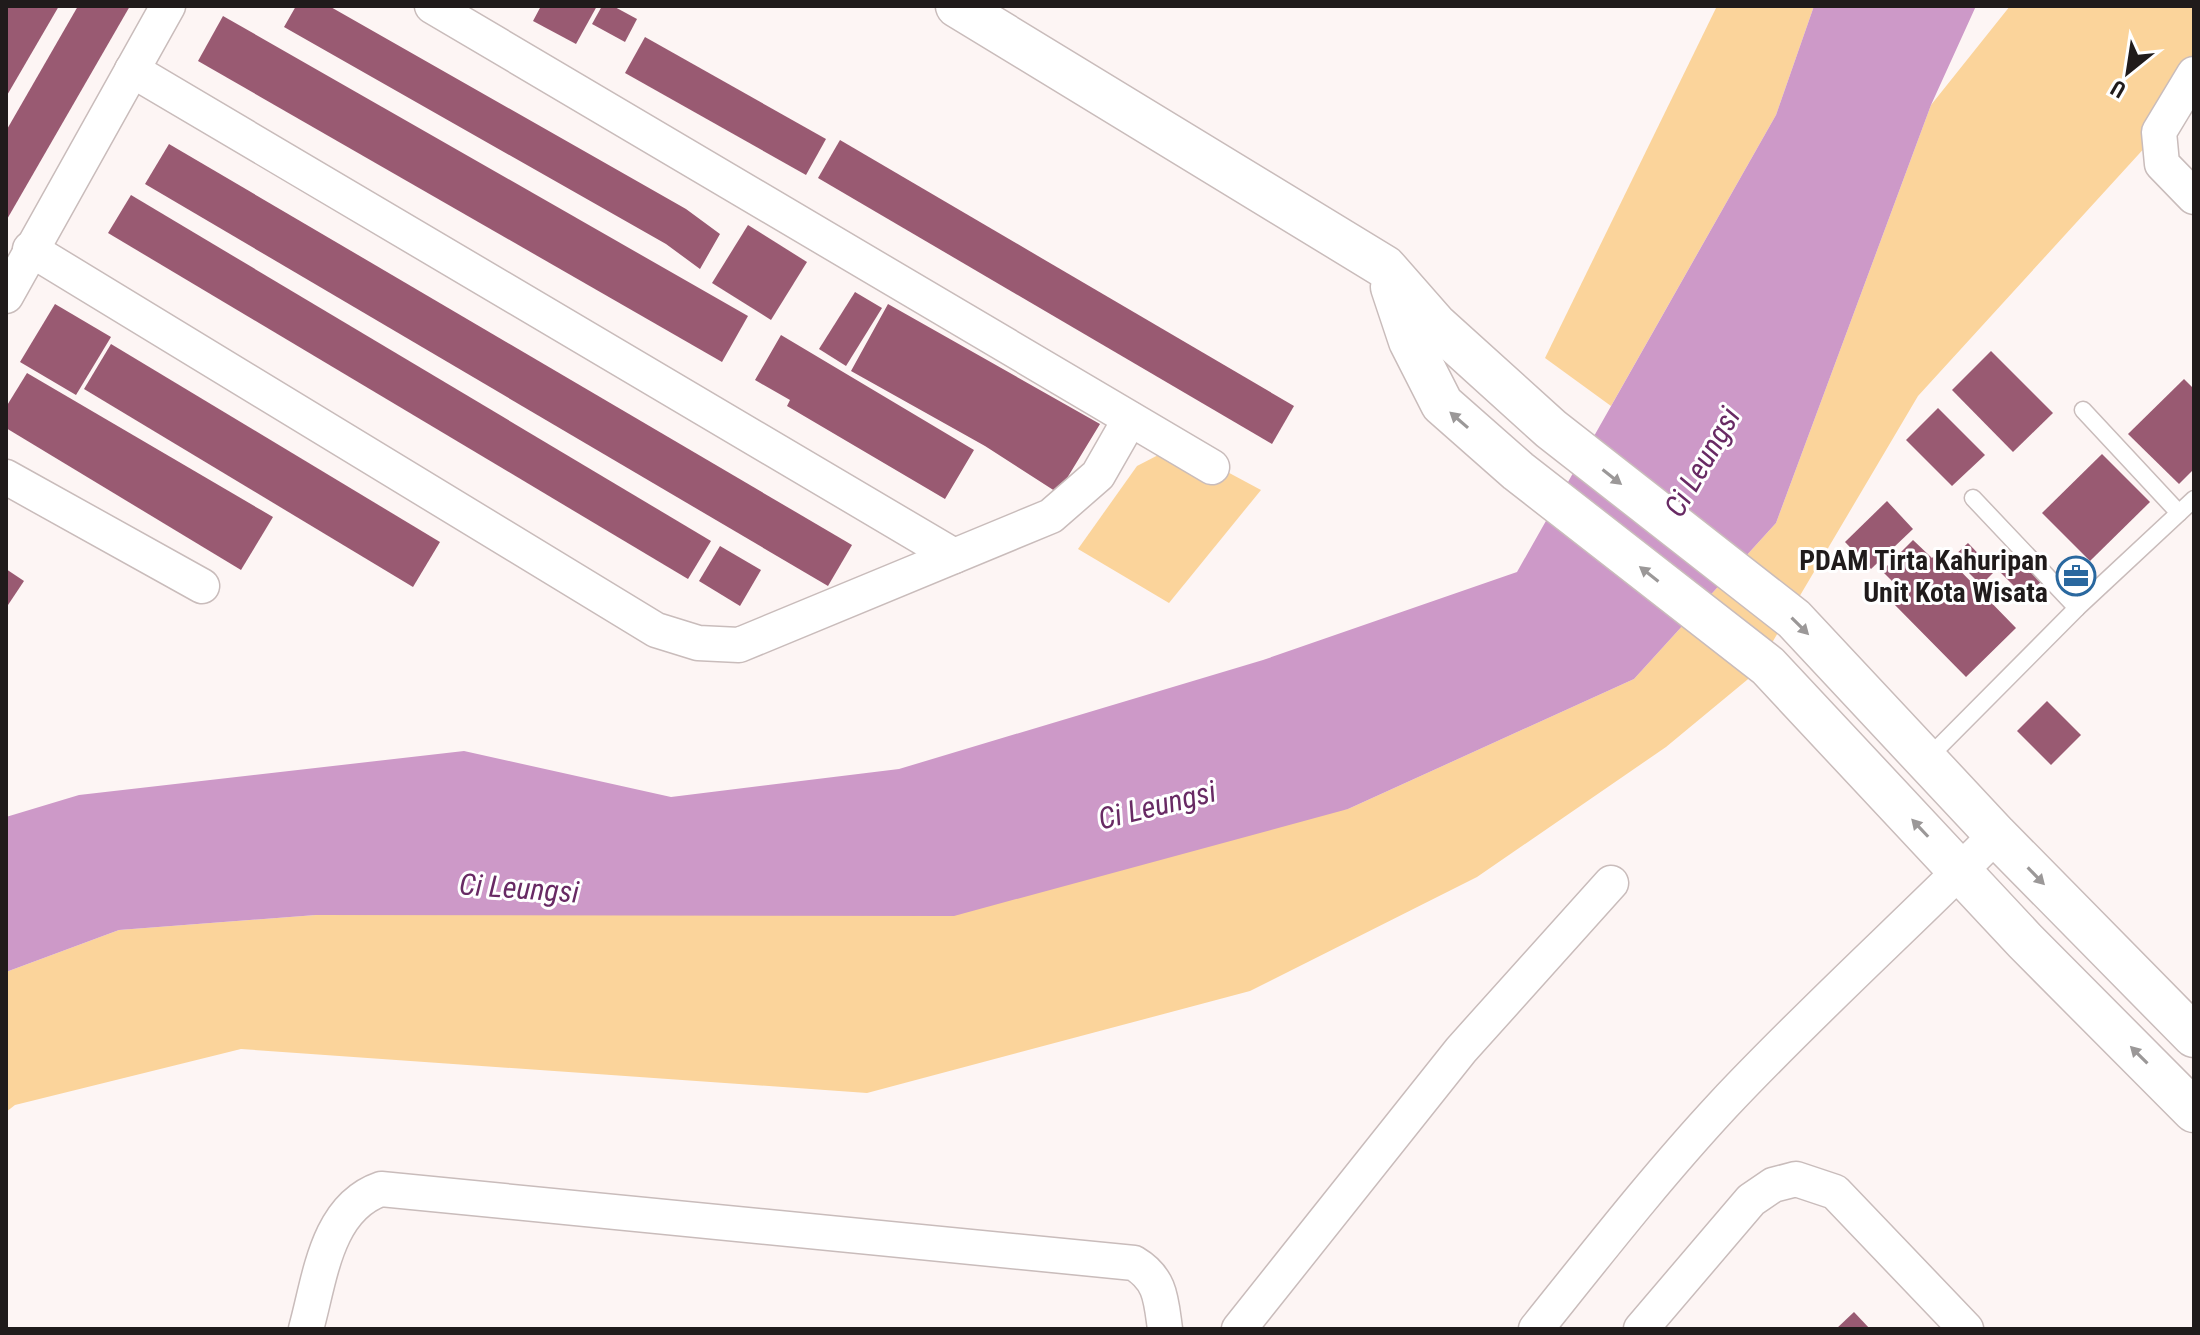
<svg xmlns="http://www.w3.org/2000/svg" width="2200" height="1335" viewBox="0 0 2200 1335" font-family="'Roboto Condensed',sans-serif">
	<rect width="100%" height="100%" fill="#fdf5f4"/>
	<g fill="#fbd49b">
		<polygon points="1717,6 1814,6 1776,115 1611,406 1545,358"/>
		<polygon points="2010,6 2194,6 2194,74 2159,132 1918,396 1753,675 1666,747 1477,877 1250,991 867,1093 241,1049 15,1105 6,1112 6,972 119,930 316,915 1348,809 1634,679 1776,523 1931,105"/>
		<polygon points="1166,451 1192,453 1261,490 1169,603 1078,549 1137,466"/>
	</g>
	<polygon fill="#cd99c8" points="1814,6 1976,6 1931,105 1776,523 1634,679 1348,809 954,916 316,915 119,930 6,972 6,817 79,795 464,751 671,797 899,769 1263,660 1517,572 1776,115"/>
	<g fill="#995a72">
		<polygon points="6,6 59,6 6,97"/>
		<polygon points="78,6 130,6 6,221 6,131"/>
		<polygon points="296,6 329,6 686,209 720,234 700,269 666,244 284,27"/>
		<polygon points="541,6 597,6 576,44 533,21"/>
		<polygon points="602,6 613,6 637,19 625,42 592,24"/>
		<polygon points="223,16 748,316 722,362 198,61"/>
		<polygon points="645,37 826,139 806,175 625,73"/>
		<polygon points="840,140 1294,406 1272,444 818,178"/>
		<polygon points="169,144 852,545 828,586 145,184"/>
		<polygon points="131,195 711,541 688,579 108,233"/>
		<polygon points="748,225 807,262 771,320 712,283"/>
		<polygon points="855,292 882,308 846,366 819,349"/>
		<polygon points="55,304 111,337 76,395 20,362"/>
		<polygon points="888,304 1100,424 1058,493 985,446 851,371"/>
		<polygon points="781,335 974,450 945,499 787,406 790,400 755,380"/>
		<polygon points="111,344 440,542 413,587 84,389"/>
		<polygon points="1991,351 2053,413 2013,452 1952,390"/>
		<polygon points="27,373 273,517 241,570 6,428 6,407"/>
		<polygon points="2184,379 2194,389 2194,469 2179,484 2128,434"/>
		<polygon points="1938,408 1985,455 1952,486 1906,440"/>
		<polygon points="2102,454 2150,502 2090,561 2042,513"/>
		<polygon points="1887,501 1913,529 1871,569 1845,542"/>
		<polygon points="1913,540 1932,558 1940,550 2016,628 1966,677 1890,600 1900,589 1882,571"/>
		<polygon points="1968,543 1995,571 1981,585 1953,557"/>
		<polygon points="720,546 761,570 740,606 699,581"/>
		<polygon points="2016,551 2044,579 2025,597 1998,570"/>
		<polygon points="6,569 24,581 8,605 6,603"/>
		<polygon points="2047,701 2081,735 2051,765 2017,731"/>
		<polygon points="1854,1312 1870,1329 1836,1329"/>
	</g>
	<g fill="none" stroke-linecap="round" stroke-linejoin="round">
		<g stroke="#c9bcbb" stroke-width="19">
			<g id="service">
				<polyline points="2083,410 2179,513"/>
				<polyline points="1973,498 2077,608"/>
				<polyline points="1927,759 2077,608 2194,499"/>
			</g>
		</g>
		<g stroke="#c9bcbb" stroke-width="37">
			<g id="minor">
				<polyline points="432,6 1212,467"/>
				<polyline points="132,70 954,556"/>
				<polyline points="2194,74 2159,132 2162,164 2194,197"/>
				<polyline points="30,249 656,630 698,643 739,645 1051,516 1098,475 1130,419"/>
				<polyline points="6,296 168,6"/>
				<polyline points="6,477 202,586"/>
				<path d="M306,1329C320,1279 326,1208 381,1189L1134,1263C1161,1279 1161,1300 1165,1329"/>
				<polyline points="1239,1329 1461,1050 1611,883"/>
				<path d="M1536,1329C1597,1253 1657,1176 1723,1105C1811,1011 1906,926 1996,835"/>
				<polyline points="1641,1329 1751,1200 1773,1185 1796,1179 1835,1192 1966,1329"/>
			</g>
		</g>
		<g stroke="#c9bcbb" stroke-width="45">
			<g id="tertiary">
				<polyline points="957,6 1385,267 1436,325 1551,429 1794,619 1996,835 2194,1036"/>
				<polyline points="1392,287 1410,341 1442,404 1518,471 1768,666 2025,941 2194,1111"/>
			</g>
		</g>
		<use href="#service" stroke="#fff" stroke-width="16"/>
		<use href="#minor" stroke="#fff" stroke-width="34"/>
		<use href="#tertiary" stroke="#fff" stroke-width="42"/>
	</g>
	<defs><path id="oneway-solid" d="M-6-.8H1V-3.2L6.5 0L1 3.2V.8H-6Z" transform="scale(2)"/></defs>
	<g fill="#9b9898">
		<use href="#oneway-solid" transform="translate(1459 420) rotate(-139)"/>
		<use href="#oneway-solid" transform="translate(1612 477) rotate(38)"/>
		<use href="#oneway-solid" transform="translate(1649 574) rotate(-142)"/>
		<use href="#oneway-solid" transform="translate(1800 626) rotate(45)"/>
		<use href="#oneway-solid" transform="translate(1920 828) rotate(-133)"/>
		<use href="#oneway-solid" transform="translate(2036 876) rotate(46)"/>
		<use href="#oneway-solid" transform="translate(2139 1055) rotate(-135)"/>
	</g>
	<defs>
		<g id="office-ring" transform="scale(2)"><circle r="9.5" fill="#fff" stroke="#2a689f" stroke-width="1.5"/><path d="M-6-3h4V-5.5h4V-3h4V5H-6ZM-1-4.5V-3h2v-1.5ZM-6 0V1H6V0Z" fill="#2a689f"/></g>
	</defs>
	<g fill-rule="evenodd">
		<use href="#office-ring" x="2076" y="576"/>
	</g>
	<g text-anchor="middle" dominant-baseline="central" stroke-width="6" stroke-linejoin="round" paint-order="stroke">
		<g font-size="28" font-weight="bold" fill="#201b1b" stroke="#fff" text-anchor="end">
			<text x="2048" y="560">PDAM Tirta Kahuripan<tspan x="2048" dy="32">Unit Kota Wisata</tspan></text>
		</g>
		<g font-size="30" font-style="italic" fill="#682a64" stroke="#fff">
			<text transform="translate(1702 462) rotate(-60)">Ci Leungsi</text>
			<text transform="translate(1157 805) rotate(-14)">Ci Leungsi</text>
			<text transform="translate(519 888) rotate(4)">Ci Leungsi</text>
		</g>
	</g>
	<rect width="2200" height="1335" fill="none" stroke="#201b1b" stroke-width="16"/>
	<g transform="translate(2128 72) rotate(210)" stroke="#ffffff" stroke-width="6" paint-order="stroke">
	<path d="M0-6L14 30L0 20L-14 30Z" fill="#201b1b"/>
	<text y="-12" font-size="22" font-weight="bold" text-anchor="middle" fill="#201b1b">U</text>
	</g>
</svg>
